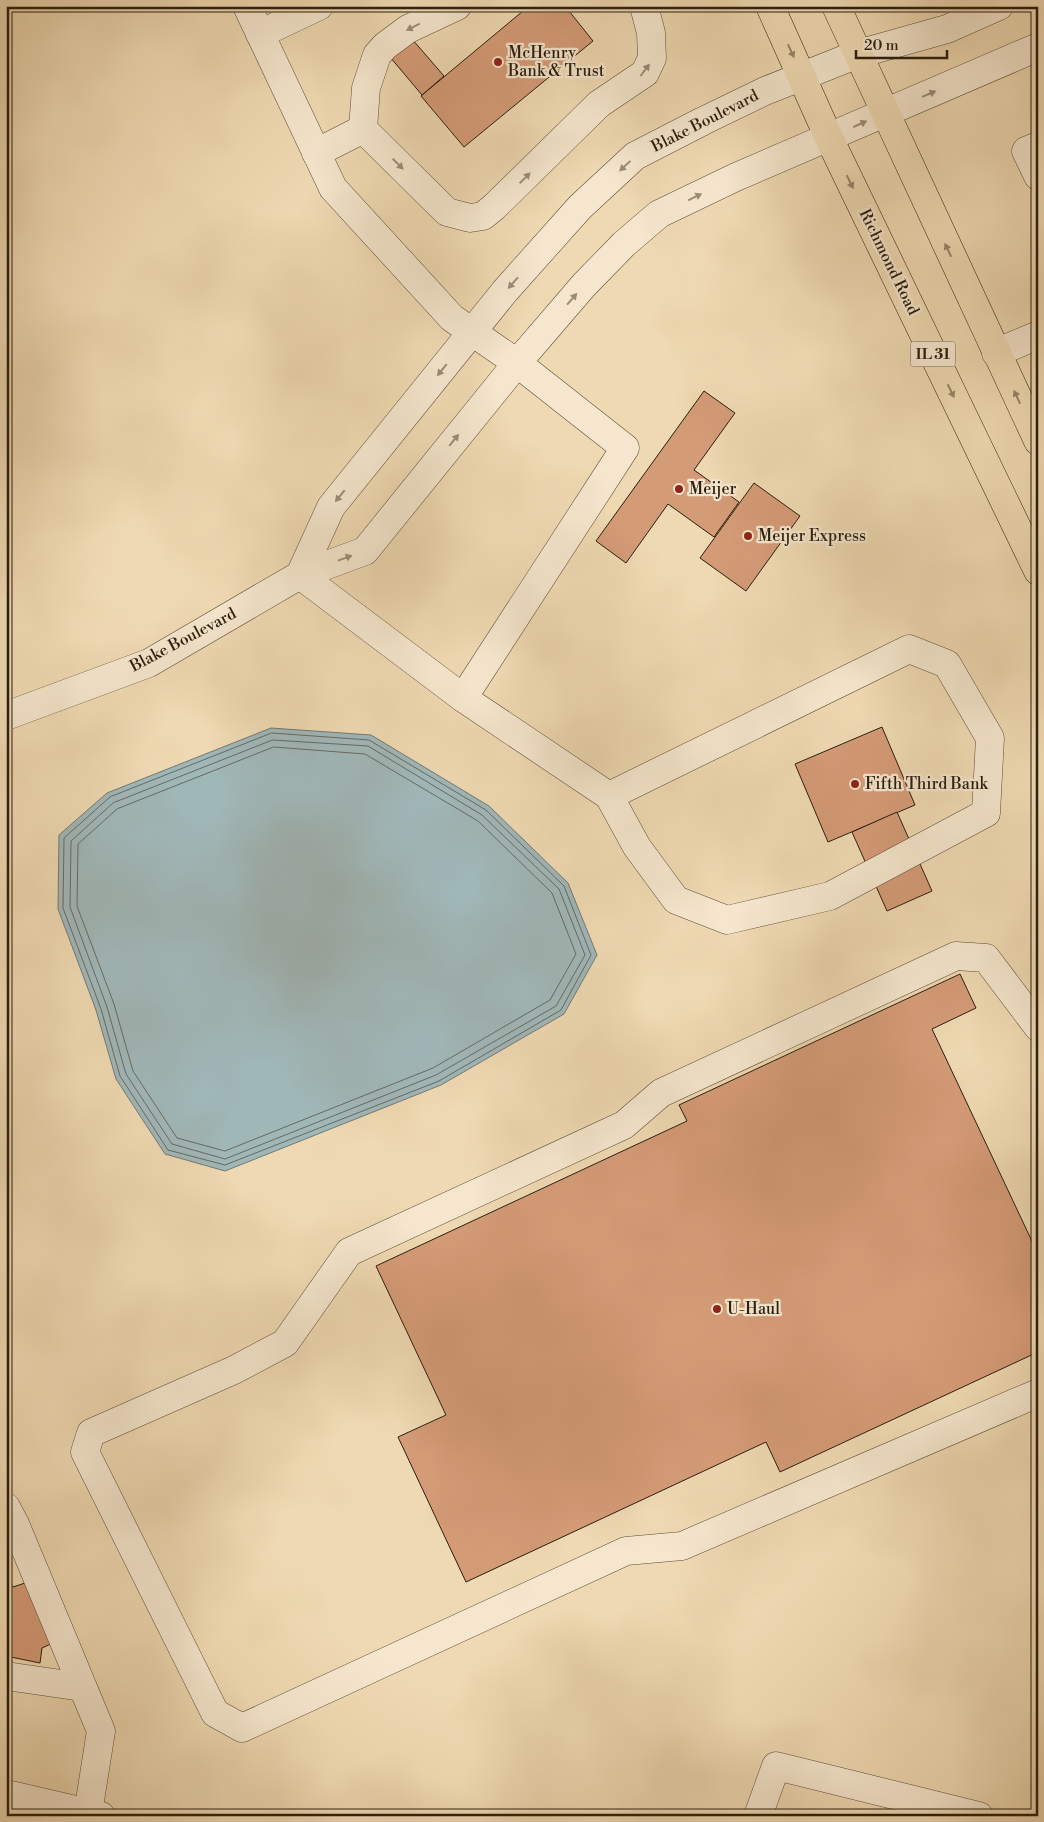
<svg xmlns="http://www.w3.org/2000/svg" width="1044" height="1822" viewBox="0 0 1044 1822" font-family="'Libre Bodoni',serif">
	<rect width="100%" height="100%" fill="#efd9b2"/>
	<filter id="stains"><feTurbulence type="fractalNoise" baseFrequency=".004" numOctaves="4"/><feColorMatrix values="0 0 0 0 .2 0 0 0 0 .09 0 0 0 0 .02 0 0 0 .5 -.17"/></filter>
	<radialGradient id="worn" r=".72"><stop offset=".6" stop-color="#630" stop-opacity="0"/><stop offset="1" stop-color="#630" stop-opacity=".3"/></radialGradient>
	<polygon fill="#a0b7b8" stroke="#717a75" points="271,728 371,735 489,806 568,883 597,955 564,1014 441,1085 225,1171 165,1154 116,1079 96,1010 58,909 59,835 107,793"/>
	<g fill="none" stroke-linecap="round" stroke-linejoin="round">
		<g stroke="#656a64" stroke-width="1">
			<polygon points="272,733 369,740 486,810 564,886 591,955 561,1010 439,1081 225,1165 168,1150 120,1076 101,1009 63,908 64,838 110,797"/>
			<polygon points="273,740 368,746 482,815 559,889 585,955 556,1006 436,1075 225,1159 172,1144 126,1074 107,1007 70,907 71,841 113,803"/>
			<polygon points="274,747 365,754 478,821 552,893 576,954 550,1000 433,1068 225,1151 177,1138 133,1071 114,1004 77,906 78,844 117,809"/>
		</g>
	</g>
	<g fill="#d49b77" stroke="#2a1e10">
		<polygon points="529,6 565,6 593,41 464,147 421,96"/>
		<polygon points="412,39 444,76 422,95 390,57"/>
		<polygon points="704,391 735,413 694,470 739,502 714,537 668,504 626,563 596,541"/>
		<polygon points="754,483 800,516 746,591 700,558"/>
		<polygon points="882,727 915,805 828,842 795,764"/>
		<polygon points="897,812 932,891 887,911 852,832"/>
		<polygon points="960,974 976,1008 932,1029 1038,1254 1038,1352 780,1472 766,1442 466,1582 398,1437 446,1415 376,1266 687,1121 679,1105"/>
		<polygon points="6,1573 13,1587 28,1582 55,1642 42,1648 40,1663 6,1656"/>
	</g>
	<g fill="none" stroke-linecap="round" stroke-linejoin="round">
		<g stroke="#5b4d38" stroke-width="29">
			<g id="minor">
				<polyline points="247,6 333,188 452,318 517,363 625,448 463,698 609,796 637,847 676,900 727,920 830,896 986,813 990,738 947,664 909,649 609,796"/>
				<polyline points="457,6 408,29 385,46 377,55 366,88 363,129 447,212 470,218 483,216 494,207 599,104 645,73 652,58 651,33 644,6"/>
				<polyline points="260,34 319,6"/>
				<polyline points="1038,146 1026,151 1038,176"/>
				<polyline points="316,153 363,129"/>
				<polyline points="996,353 1038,335"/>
				<polyline points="300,575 331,507 505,291 580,207 635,156 703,121 765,91 858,54 947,29 999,6"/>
				<polyline points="300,575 463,698"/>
				<polyline points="6,716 149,663 300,575 365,551 517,363 584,285 624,244 659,214 736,177 1038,47"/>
				<polyline points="1038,1027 986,958 956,956 661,1093 624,1125 349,1252 285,1343 234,1370 91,1433 85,1452 215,1713 242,1728 626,1551 682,1546 1038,1393"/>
				<polyline points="6,1507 15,1524 101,1731 88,1813"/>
				<polyline points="6,1676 82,1687"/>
				<polyline points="6,1794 101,1816"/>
				<polyline points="758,1816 776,1766 979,1816"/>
			</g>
		</g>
		<g stroke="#2a1e10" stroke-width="29">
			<g id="major">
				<polyline points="770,6 829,138 1038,571"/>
				<polyline points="836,6 1038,441"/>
			</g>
		</g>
		<use href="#minor" stroke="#f5e6cd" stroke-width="28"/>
		<use href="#major" stroke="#efd9b2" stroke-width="28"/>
	</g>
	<defs><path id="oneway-solid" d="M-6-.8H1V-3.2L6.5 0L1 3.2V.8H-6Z" transform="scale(1.25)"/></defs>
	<g fill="#9a8c78">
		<use href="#oneway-solid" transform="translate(413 27) rotate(153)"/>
		<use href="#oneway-solid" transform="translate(645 70) rotate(-53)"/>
		<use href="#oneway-solid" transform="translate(929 94) rotate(-23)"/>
		<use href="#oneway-solid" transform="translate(860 124) rotate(-24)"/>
		<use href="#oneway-solid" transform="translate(398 164) rotate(45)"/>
		<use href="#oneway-solid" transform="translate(625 166) rotate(137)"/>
		<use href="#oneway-solid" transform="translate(525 178) rotate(-45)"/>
		<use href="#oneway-solid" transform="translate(695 197) rotate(-26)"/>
		<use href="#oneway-solid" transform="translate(513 283) rotate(132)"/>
		<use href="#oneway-solid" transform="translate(572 299) rotate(-49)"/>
		<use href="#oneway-solid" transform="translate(442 370) rotate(129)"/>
		<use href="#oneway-solid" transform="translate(454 440) rotate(-51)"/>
		<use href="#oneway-solid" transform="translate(340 496) rotate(129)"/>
		<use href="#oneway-solid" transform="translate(345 558) rotate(-20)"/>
	</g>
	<g fill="#968569">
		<use href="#oneway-solid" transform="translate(791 51) rotate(65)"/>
		<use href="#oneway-solid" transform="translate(850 182) rotate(64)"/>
		<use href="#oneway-solid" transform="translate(948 250) rotate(-115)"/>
		<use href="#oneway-solid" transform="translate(951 391) rotate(64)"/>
		<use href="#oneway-solid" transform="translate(1017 397) rotate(-115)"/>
	</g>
	<g fill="#8f2418" stroke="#f5e6cd" stroke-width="2">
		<circle cx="498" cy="62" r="5"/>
		<circle cx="679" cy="489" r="5"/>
		<circle cx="748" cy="536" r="5"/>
		<circle cx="855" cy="784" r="5"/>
		<circle cx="717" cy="1309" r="5"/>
	</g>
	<g text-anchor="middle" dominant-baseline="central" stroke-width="4.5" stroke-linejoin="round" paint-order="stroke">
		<rect fill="#f5e6cd" stroke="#675a49" stroke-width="1" x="910.5" y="341.5" width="45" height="25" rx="4"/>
		<g font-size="15" font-weight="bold" fill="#2a1e10">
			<text x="933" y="354">IL 31</text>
		</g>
		<g font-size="16" fill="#2a1e10" stroke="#f5e6cd" text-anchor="start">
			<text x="508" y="53">McHenry<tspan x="508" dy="18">Bank &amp; Trust</tspan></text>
			<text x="689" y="489">Meijer</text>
			<text x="758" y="536">Meijer Express</text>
			<text x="865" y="784">Fifth Third Bank</text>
			<text x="727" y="1309">U-Haul</text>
		</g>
		<g font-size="16" fill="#2a1e10" stroke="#f5e6cd">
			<text transform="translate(705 121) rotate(-27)">Blake Boulevard</text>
			<text transform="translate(889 262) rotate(64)">Richmond Road</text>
			<text transform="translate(183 640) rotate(-28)">Blake Boulevard</text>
		</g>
	</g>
	<rect width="1044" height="1822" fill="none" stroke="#efd9b2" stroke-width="25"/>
	<rect x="8" y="8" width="1029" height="1807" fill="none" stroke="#2a1e10" stroke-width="2.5"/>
	<rect x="12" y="12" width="1019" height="1797" fill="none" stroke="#2a1e10"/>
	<path d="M856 50v8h91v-8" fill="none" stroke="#2a1e10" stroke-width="2.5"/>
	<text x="864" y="50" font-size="15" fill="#2a1e10" stroke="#f5e6cd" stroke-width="4" paint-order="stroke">20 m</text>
	<rect width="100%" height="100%" filter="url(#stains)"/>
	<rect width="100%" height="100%" fill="url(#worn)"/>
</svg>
